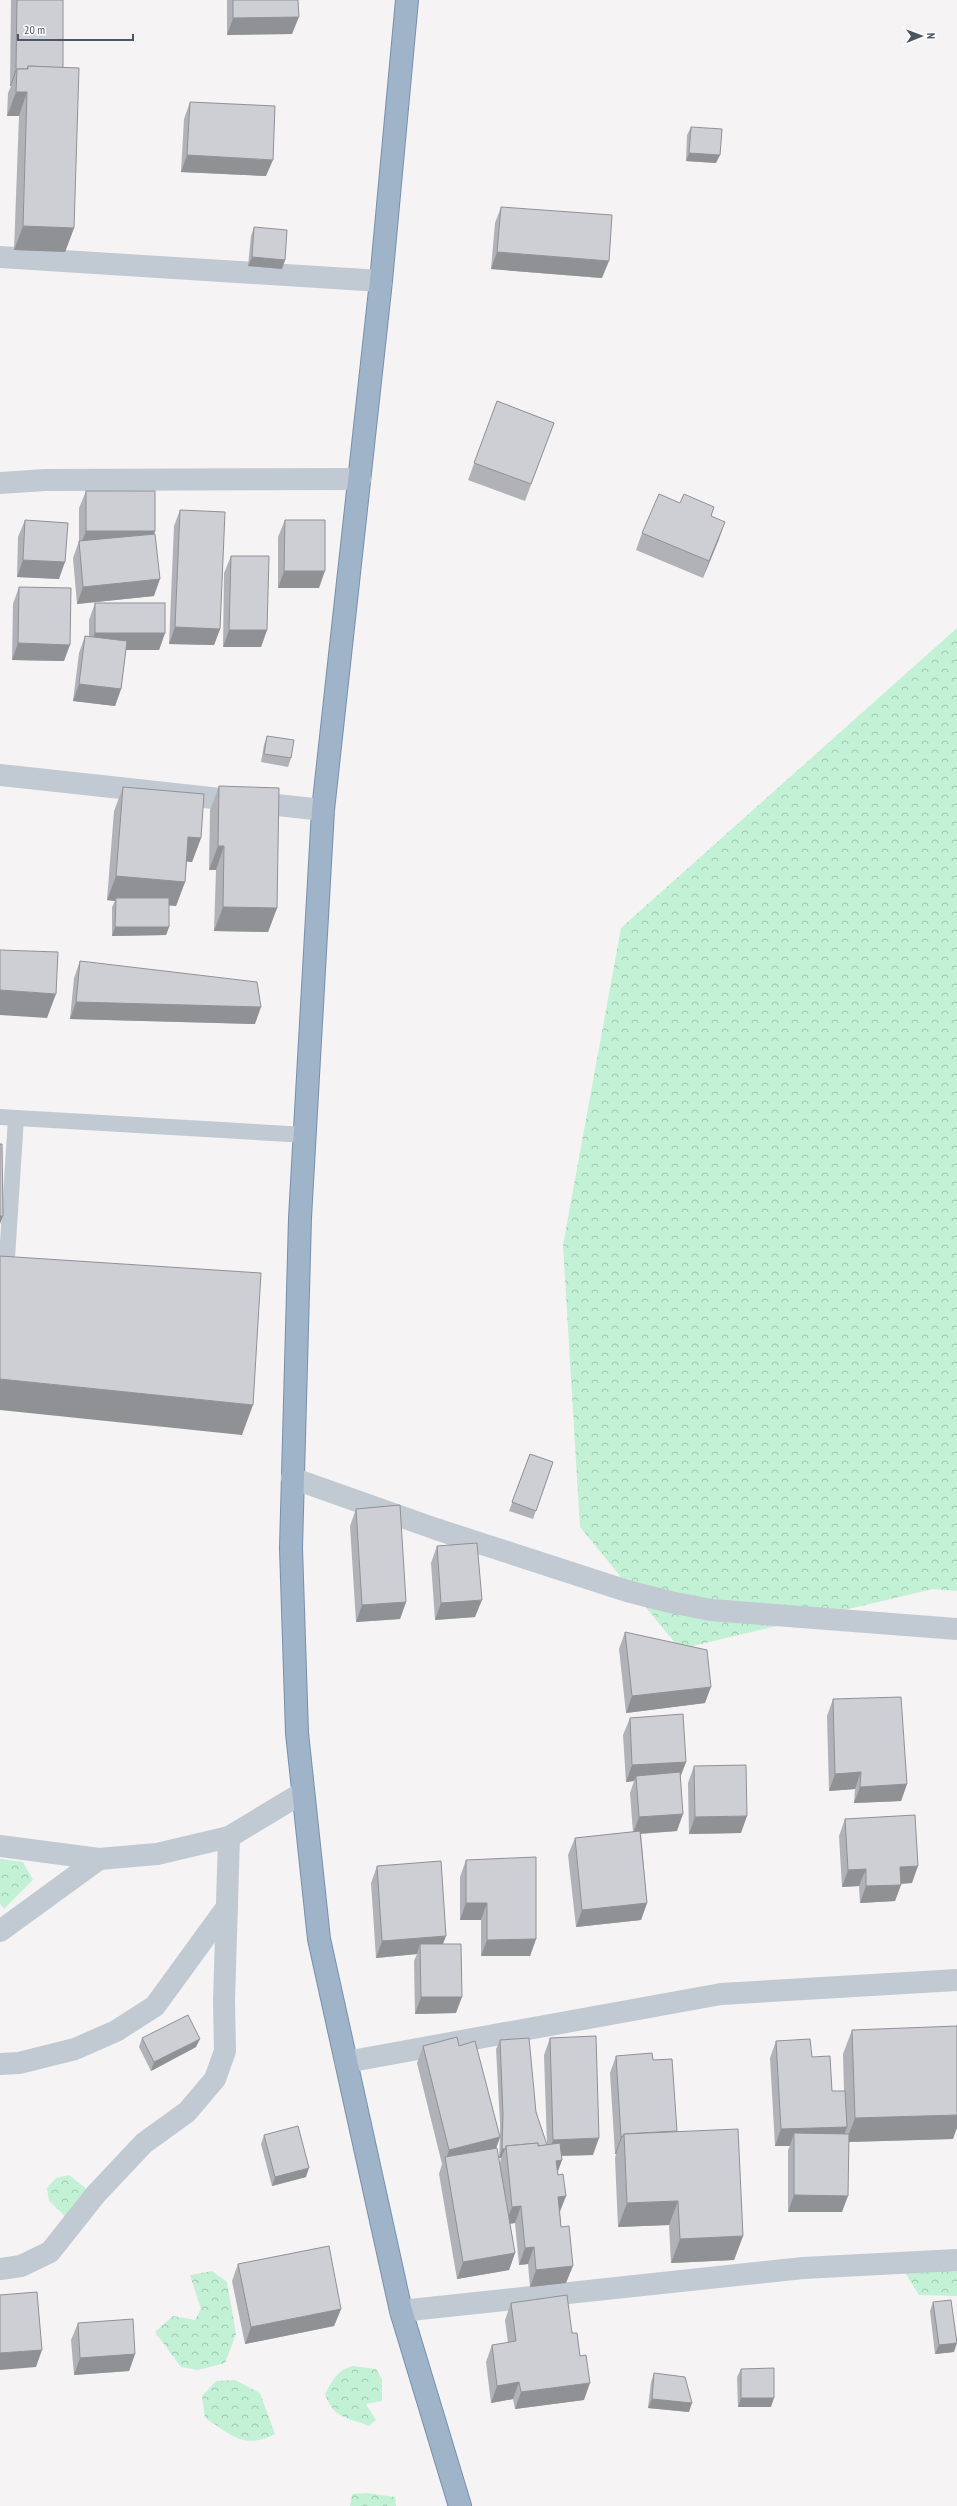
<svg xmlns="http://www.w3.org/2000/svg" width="957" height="2506" viewBox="0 0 957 2506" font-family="'PT Sans Narrow',sans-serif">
	<defs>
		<pattern id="forest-crowns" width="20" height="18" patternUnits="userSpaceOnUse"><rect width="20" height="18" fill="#c3f1d5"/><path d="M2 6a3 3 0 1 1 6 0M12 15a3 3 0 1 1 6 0" fill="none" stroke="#a0c6b0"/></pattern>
	</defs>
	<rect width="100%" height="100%" fill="#f5f3f3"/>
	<g fill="url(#forest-crowns)">
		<polygon points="957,628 957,1591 933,1589 680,1649 580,1527 563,1245 621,928"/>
		<polygon points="0,1859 23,1862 33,1880 4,1909 0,1904"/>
		<polygon points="69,2175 88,2190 69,2220 49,2201 47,2188 56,2178"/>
		<polygon points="899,2263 957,2270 957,2296 919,2295"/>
		<polygon points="212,2271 227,2282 236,2334 225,2363 198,2370 181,2367 155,2332 173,2316 195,2320 201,2309 190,2275"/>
		<path d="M353,2366L376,2369L382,2379V2401L366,2404L376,2420L369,2426C347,2417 334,2419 325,2394C333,2380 337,2370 353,2366Z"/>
		<path d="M235,2380L260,2393L275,2434C244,2450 232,2435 205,2418L202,2396L216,2381Z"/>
		<polygon points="367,2493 395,2497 396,2506 350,2506 352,2494"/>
	</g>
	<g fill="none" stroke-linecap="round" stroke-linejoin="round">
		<g stroke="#7690ad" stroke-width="24">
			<polyline id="trunk" points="407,0 381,281 323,810 300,1218 291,1548 297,1733 319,1939 401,2311 460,2506"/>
		</g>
		<g stroke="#c1cad2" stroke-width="16">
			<polyline points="0,1117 306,1135"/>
			<polyline points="7,1258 16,1118"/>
		</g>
		<g stroke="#c1cad2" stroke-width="22">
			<polyline points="0,257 381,281"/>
			<polyline points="0,483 45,480 360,479"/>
			<polyline points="0,775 323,810"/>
			<polyline points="292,1478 436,1529 627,1591 670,1602 711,1610 957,1629"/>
			<polyline points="0,1846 99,1859 157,1854 229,1837 302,1793"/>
			<polyline points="0,1931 99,1859"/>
			<polyline points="346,2062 721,1994 957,1980"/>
			<polyline points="0,2064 19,2063 75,2049 116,2031 155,2006 227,1907"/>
			<polyline points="0,2269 21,2266 50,2252 96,2194 144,2143 187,2112 215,2079 225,2051 224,2001 229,1837"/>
			<polyline points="401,2311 803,2268 957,2260"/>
		</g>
		<use href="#trunk" stroke="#9fb4c9" stroke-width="22"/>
	</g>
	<g fill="#b0b2b7" fill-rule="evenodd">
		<polygon points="11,0 63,0 63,68 74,228 65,252 14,250 19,116 7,116 8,93 11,86 10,86"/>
		<polygon points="227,0 298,0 292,34 227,35"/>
		<polygon points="190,102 266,176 181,172 184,119"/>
		<polygon points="691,127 716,163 686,161 687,135"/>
		<polygon points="501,207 602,278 491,269 495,223"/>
		<polygon points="254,227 285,260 282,269 248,266 251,236"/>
		<polygon points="497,401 554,423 525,501 468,480"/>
		<polygon points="86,491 155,531 154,534 154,596 77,604 73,558 79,541 79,508"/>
		<polygon points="680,503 714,507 711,516 719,539 703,578 636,550 642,533"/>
		<polygon points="180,510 220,629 214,645 169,644 174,526"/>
		<polygon points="25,520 59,579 17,577 18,537"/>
		<polygon points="285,520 319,588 278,588 278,537"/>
		<polygon points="231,556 267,630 261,647 223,647 224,573"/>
		<polygon points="19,587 64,661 12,660 13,604"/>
		<polygon points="95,603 165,633 159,650 126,650 121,689 115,706 73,701 79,653 85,636 89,636 89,620"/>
		<polygon points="267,736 291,758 288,767 261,762 264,745"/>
		<polygon points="219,786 277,908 268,932 214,931 216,870 209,870 210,810"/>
		<polygon points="123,787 201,838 192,862 187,861 185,882 176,906 169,905 169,927 166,935 112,936 112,907 115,901 107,900 114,811"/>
		<polygon points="80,961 255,1024 70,1019 74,978"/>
		<polygon points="530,1454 553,1462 533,1519 509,1511"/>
		<polygon points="356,1509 406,1602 400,1619 356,1622 350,1526"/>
		<polygon points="437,1546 475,1617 435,1620 431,1563"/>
		<polygon points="625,1632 705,1703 626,1713 619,1649"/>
		<polygon points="833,1699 907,1784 901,1801 854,1803 855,1789 829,1791 827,1716"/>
		<polygon points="630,1718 686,1762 680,1777 677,1831 641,1834 647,1903 641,1920 576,1927 568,1855 575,1838 633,1832 630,1793 634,1781 626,1782 623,1735"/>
		<polygon points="694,1766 741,1833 689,1834 688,1783"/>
		<polygon points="845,1819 912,1883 901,1884 895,1901 860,1903 859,1886 842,1887 839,1836"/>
		<polygon points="466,1860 536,1939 530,1956 481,1956 481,1920 460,1920 460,1877"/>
		<polygon points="377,1866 446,1936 443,1944 456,2013 415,2014 414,1961 417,1954 376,1958 371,1883"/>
		<polygon points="852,2030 953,2139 849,2142 842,2212 788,2212 788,2150 790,2146 775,2146 770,2058 776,2041 812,2057 832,2091 844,2091 843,2054"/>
		<polygon points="142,2038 196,2047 151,2071 139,2047"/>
		<path d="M550,2038L593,2155L561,2156L562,2160L557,2172L558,2175L566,2196L560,2212L566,2283L530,2287L528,2264L519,2265L515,2223L510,2224L515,2253L509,2270L457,2279L439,2174L442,2164L417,2063L423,2046H459L500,2136V2123L496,2049L500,2040L536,2112L547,2145L544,2055ZM500,2138L499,2158H501L500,2163L496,2148Z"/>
		<polygon points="616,2056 653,2060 677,2131 743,2236 734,2260 671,2263 669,2225 618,2227 615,2158 616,2154 615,2154 610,2073"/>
		<polygon points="264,2135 306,2177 272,2186 261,2144"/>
		<polygon points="238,2264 341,2309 334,2326 245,2344 232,2281"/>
		<polygon points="933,2302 954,2352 935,2354 930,2311"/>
		<polygon points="511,2303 572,2333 584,2400 515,2409 513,2399 491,2403 486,2362 492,2345 508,2343 505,2320"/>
		<polygon points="78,2323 135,2354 129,2371 74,2375 71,2340"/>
		<polygon points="741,2369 771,2407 738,2407 737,2377"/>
		<polygon points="654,2373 689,2412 648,2408 651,2382"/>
	</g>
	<g fill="#909195">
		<polygon points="299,17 292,34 227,35 233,18"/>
		<polygon points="16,69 17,69 11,86 10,86"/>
		<polygon points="16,92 27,92 19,116 7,116"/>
		<polygon points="689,153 720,155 716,163 686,161"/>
		<polygon points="187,155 273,160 266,176 181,172"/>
		<polygon points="23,226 74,228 65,252 14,250"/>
		<polygon points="497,252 609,261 602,278 491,269"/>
		<polygon points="252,257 285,260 282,269 248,266"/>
		<polygon points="725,522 719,539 703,578 709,561"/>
		<polygon points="86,531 155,531 149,548 80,547"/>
		<polygon points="23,560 65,562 59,579 17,577"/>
		<polygon points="284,571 325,571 319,588 278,588"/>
		<polygon points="160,579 154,596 77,604 83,587"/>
		<polygon points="175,627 220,629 214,645 169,644"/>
		<polygon points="229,630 267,630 261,647 223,647"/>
		<polygon points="95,633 165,633 159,650 89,650"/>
		<polygon points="18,643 70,645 64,661 12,660"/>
		<polygon points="79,684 121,689 115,706 73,701"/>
		<polygon points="188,837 201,838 192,862 179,861"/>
		<polygon points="218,846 224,846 216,870 209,870"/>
		<polygon points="116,876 185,882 176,906 116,901 116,898 115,901 107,900"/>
		<polygon points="223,907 277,908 268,932 214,931"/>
		<polygon points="115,927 169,927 166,935 112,936"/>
		<polygon points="0,990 56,994 47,1018 0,1015"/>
		<polygon points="76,1002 261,1007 255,1024 70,1019"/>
		<polygon points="0,1216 3,1216 0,1224"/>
		<polygon points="0,1379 253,1405 242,1435 0,1410"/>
		<polygon points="482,1600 475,1617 435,1620 441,1603"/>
		<polygon points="406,1602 400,1619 356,1622 362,1605"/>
		<polygon points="711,1687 705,1703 626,1713 632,1696"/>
		<polygon points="686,1762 680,1778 636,1776 634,1781 626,1782 632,1765"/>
		<polygon points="861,1772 855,1789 829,1791 835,1774"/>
		<polygon points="907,1784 901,1801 854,1803 860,1787"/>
		<polygon points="683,1814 677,1831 633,1834 639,1817"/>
		<polygon points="747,1816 741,1833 689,1834 695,1817"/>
		<polygon points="918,1866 912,1883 894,1884 900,1867"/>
		<polygon points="866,1869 859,1886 842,1887 848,1870"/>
		<polygon points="901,1885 895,1901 860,1903 866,1886"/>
		<polygon points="466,1903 487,1903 481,1920 460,1920"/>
		<polygon points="647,1903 641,1920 576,1927 582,1910"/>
		<polygon points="446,1936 439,1953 420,1944 417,1954 376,1958 382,1941"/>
		<polygon points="536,1939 530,1956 481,1956 487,1940"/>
		<polygon points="421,1997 462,1997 456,2013 415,2014"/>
		<polygon points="200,2039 196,2047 151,2071 154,2062"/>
		<polygon points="957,2115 957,2128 953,2139 846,2142 855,2118"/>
		<polygon points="847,2127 841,2144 794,2133 790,2146 775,2146 781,2129"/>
		<polygon points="500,2137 494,2154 446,2160 449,2150"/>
		<polygon points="621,2137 622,2137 616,2154 615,2154"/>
		<polygon points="599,2138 593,2155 547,2156 553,2140"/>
		<polygon points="502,2149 505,2149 501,2158 499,2158"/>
		<polygon points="562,2160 556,2177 556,2161"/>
		<polygon points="309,2168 306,2177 272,2186 275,2177"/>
		<polygon points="794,2195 848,2196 842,2212 788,2212"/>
		<polygon points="566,2196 559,2213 558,2197"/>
		<polygon points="678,2201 669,2225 618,2227 627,2203"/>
		<polygon points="521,2206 515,2223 506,2224 512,2207"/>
		<polygon points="743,2236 734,2260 671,2263 680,2239"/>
		<polygon points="534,2247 528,2264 519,2265 525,2248"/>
		<polygon points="515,2253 509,2270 457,2279 463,2262"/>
		<polygon points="573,2266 566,2283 530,2287 536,2270"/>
		<polygon points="341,2309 334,2326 245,2344 251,2327"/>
		<polygon points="957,2343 954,2352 935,2354 939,2345"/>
		<polygon points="42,2350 36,2367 0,2370 0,2353"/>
		<polygon points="135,2354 129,2371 74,2375 80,2358"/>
		<polygon points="519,2382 513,2399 491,2403 497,2386"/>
		<polygon points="590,2383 584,2400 515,2409 521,2392"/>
		<polygon points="741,2398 774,2398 771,2407 738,2407"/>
		<polygon points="652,2399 692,2403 689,2412 648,2408"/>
	</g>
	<g fill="#cdcfd5" stroke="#909195">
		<polygon points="17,0 63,0 63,68 28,66 27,69 16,69"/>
		<polygon points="233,0 298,0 299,17 233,18"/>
		<polygon points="28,66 79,68 74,228 23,226 27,92 16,92 17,69 28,69"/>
		<polygon points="190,102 275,106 273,160 187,155"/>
		<polygon points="691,127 722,129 720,155 689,153"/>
		<polygon points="501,207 612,215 609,261 497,252"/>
		<polygon points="254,227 287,230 285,260 252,257"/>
		<polygon points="497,401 554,423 531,484 474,463"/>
		<rect x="86" y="491" width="69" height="40"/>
		<polygon points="659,494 680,503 684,494 714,507 711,516 725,522 709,561 642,533"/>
		<polygon points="180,510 225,512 220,629 175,627"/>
		<polygon points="25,520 68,523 65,562 23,560"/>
		<polygon points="285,520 325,520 325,571 284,571"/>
		<polygon points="155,534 160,579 83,587 79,541"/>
		<polygon points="231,556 269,556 267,630 229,630"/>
		<polygon points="19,587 71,588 70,645 18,643"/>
		<rect x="95" y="603" width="70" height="30"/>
		<polygon points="85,636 127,641 121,689 79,684"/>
		<polygon points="267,736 294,740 291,758 264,754"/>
		<polygon points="219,786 279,788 277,908 223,907 224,846 218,846"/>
		<polygon points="123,787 204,794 201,838 188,837 185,882 116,876"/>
		<polygon points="116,898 169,898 169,927 115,927"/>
		<polygon points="0,950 58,952 56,994 0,990"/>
		<polygon points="80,961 257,982 261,1007 76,1002"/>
		<polygon points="0,1144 2,1144 3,1216 0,1216"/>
		<polygon points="0,1256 261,1273 253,1405 0,1379"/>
		<polygon points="530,1454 553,1462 536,1511 512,1502"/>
		<polygon points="400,1505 406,1602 362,1605 356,1509"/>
		<polygon points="477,1543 482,1600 441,1603 437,1546"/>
		<polygon points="625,1632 707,1650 711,1687 632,1696"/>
		<polygon points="901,1697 907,1784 860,1787 861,1772 835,1774 833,1699"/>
		<polygon points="683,1714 686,1762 632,1765 630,1718"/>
		<polygon points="746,1765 747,1816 695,1817 694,1766"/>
		<polygon points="680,1772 683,1814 639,1817 636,1776"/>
		<polygon points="915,1815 918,1866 900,1867 901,1885 866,1886 866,1869 848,1870 845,1819"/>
		<polygon points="640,1831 647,1903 582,1910 575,1838"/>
		<polygon points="536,1857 536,1939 487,1940 487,1903 466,1903 466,1860"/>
		<polygon points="441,1861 446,1936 382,1941 377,1866"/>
		<polygon points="420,1944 461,1944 462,1997 421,1997"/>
		<polygon points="188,2015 200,2039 154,2062 142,2038"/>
		<polygon points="957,2026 957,2115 855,2118 852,2030"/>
		<polygon points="596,2036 599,2138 553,2140 550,2038"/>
		<polygon points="457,2037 459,2046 475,2041 500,2137 449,2150 423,2046"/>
		<polygon points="529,2038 536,2112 547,2145 538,2146 538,2143 506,2146 505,2149 502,2149 503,2114 500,2040"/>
		<polygon points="810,2039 812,2057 830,2056 832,2091 845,2091 847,2127 781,2129 776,2041"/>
		<polygon points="652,2053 653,2060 672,2059 677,2131 624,2134 622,2137 621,2137 616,2056"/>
		<polygon points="298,2126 309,2168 275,2177 264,2135"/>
		<polygon points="738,2129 743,2236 680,2239 678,2201 627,2203 624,2134"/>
		<polygon points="794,2133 849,2134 848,2196 794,2195"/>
		<polygon points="538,2143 538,2146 560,2143 562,2160 556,2161 558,2175 563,2174 566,2196 558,2197 561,2227 569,2226 573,2266 536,2270 534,2247 525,2248 521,2206 512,2207 506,2146"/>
		<polygon points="497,2148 515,2253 463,2262 445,2157"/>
		<polygon points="329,2246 341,2309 251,2327 238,2264"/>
		<polygon points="37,2292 42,2350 0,2353 0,2295"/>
		<polygon points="567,2295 572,2333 577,2333 580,2356 586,2355 590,2383 521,2392 519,2382 497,2386 492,2345 516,2341 511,2303"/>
		<polygon points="951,2300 957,2343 939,2345 933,2302"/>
		<polygon points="133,2319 135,2354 80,2358 78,2323"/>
		<polygon points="774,2368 774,2398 741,2398 741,2369"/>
		<polygon points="654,2373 685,2377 692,2403 652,2399"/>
	</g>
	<g transform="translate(921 36) rotate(89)" stroke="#ffffff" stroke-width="3" paint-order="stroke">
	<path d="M0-3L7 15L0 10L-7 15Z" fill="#4a5661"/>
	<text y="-6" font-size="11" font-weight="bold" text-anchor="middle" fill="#4a5661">N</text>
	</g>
	<path d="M18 34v6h115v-6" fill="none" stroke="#4a5661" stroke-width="2"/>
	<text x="24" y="34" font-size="12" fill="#4a5661" stroke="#ffffff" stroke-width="3" paint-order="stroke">20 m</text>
</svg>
